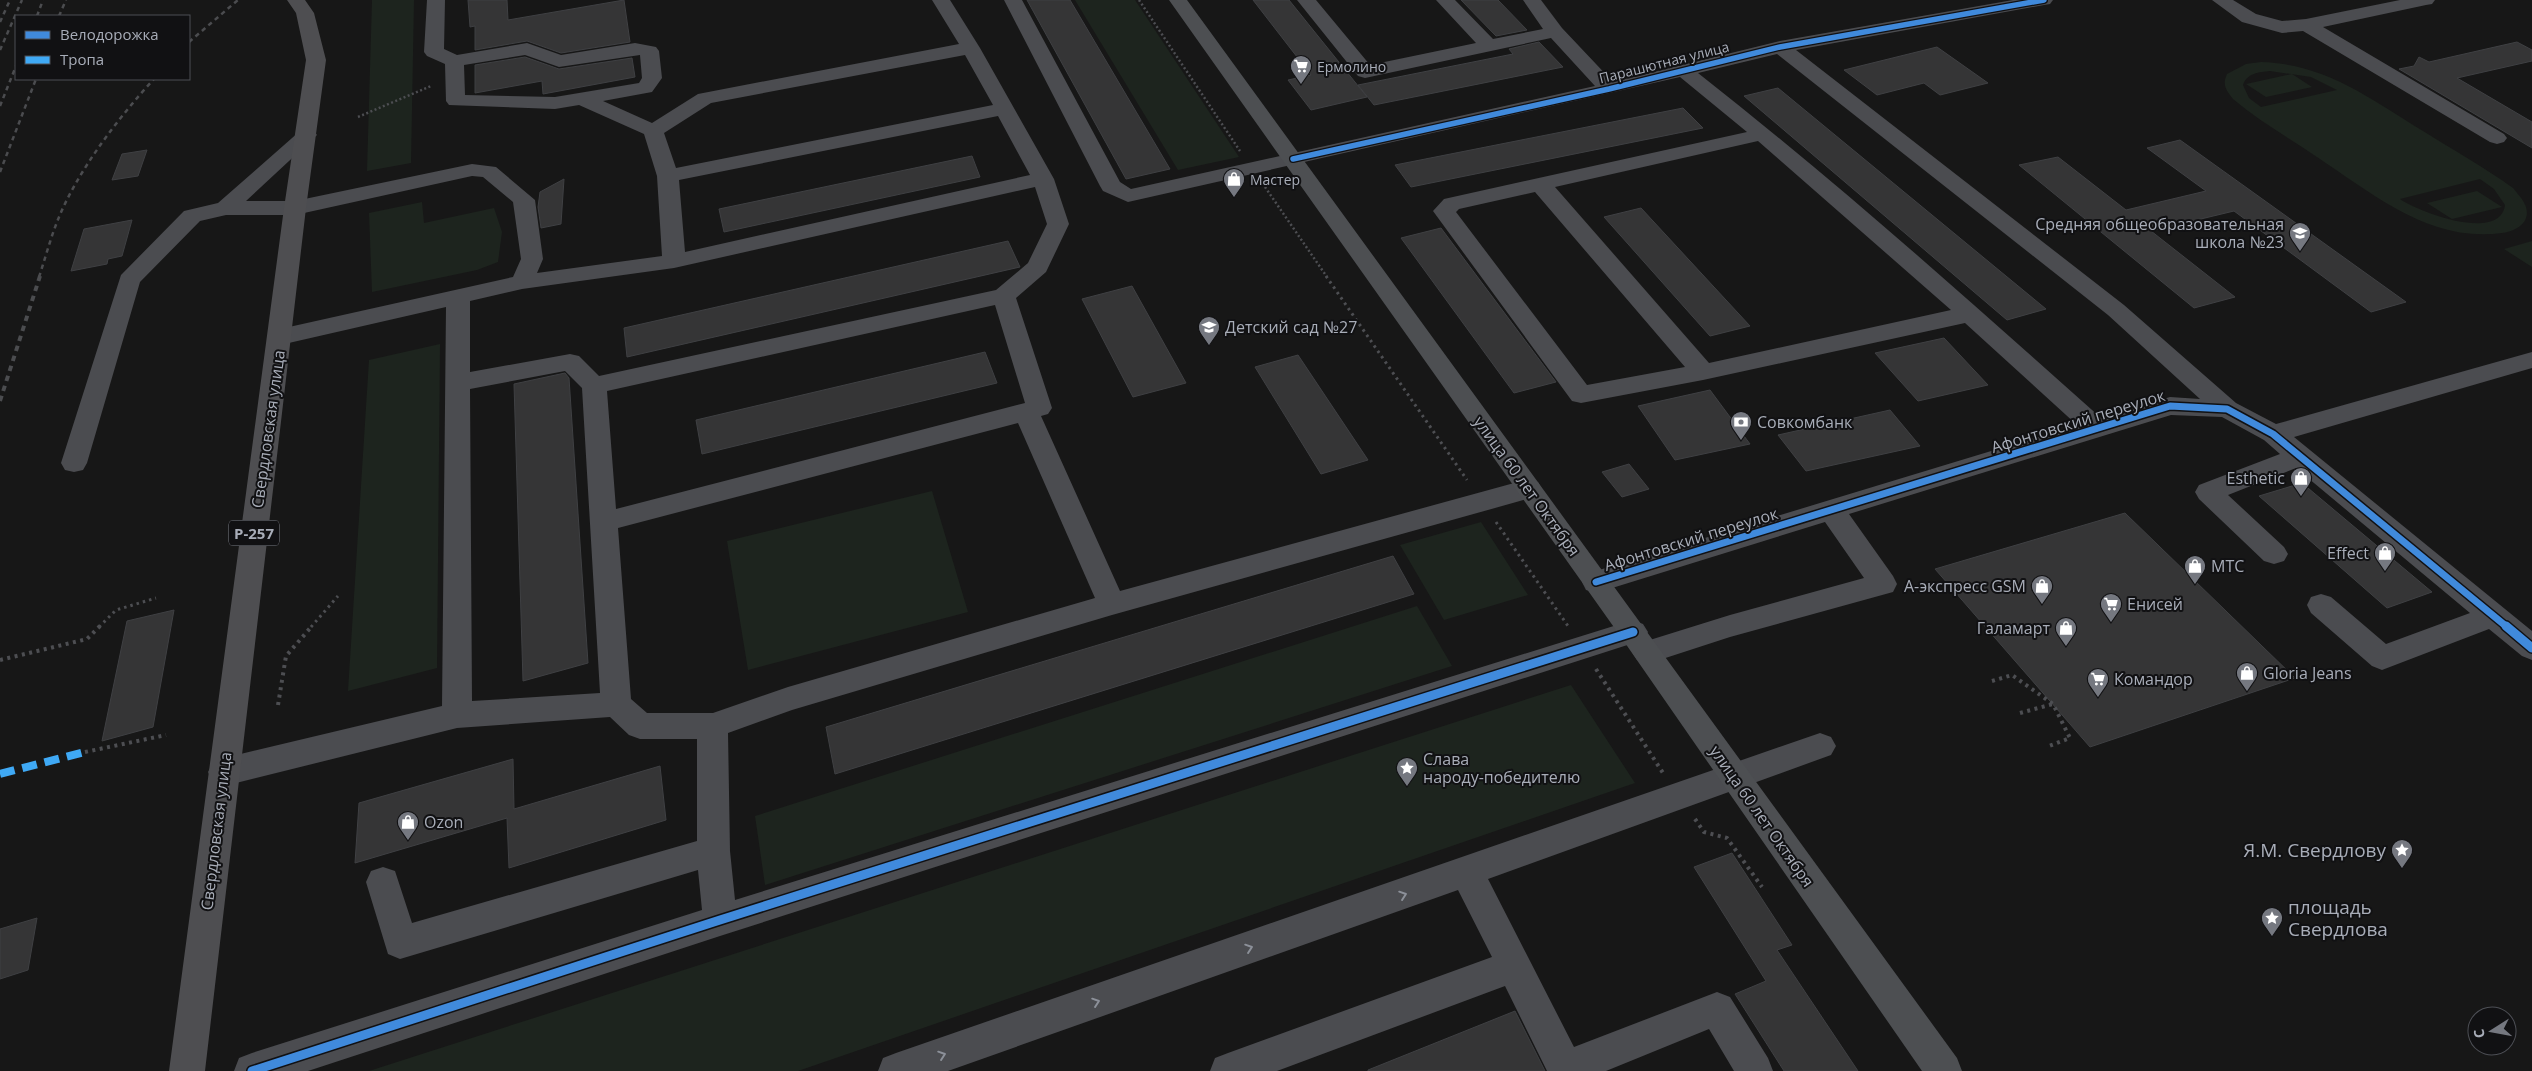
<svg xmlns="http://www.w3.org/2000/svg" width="2532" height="1071" viewBox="0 0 2532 1071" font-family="'Open Sans',sans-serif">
	<rect width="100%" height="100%" fill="#171717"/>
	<g fill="#1d241e" fill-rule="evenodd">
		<polygon points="372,0 414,0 411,163 367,171"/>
		<polygon points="1075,0 1135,0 1239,157 1178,170"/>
		<path d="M2261,62C2326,64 2369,98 2423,131C2453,150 2484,167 2513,188C2520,197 2530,206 2526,218C2523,227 2511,232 2502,233C2430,243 2373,194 2317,157C2289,138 2259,121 2233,99C2226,90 2222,85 2227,74L2246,64ZM2270,71L2311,77L2337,90L2261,107L2249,98L2243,85C2247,73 2259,72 2270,71ZM2480,179L2494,189L2505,205C2500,243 2418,212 2400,199Z"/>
		<polygon points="2292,74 2312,87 2266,97 2246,84"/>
		<polygon points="2477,191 2502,207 2452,219 2427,203"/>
		<polygon points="422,202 424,223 494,208 502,232 498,262 477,270 372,292 369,213"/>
		<polygon points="2532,241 2532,267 2504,249"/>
		<polygon points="440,344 437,668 348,691 369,360"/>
		<polygon points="932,491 968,612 748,670 727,541"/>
		<polygon points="1481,522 1528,595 1444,620 1400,545"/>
		<polygon points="1417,606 1452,666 765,885 755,816"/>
		<polygon points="1571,685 1635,783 798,1071 369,1071"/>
	</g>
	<g fill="#353536" stroke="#3f4043">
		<polygon points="468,0 507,0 508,20 624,0 630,42 561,53 527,41 475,50 475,26 470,27"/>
		<polygon points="1027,0 1070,0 1170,169 1126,179"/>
		<polygon points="1253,0 1289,0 1367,97 1311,110 1288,80 1311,75"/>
		<polygon points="1461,0 1498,0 1527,30 1496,36"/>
		<polygon points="1539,42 1563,67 1374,105 1358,85 1513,54 1509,49"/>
		<polygon points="2517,42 2532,50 2532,61 2457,78 2532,122 2532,148 2399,69 2414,66 2419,57 2429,62"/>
		<polygon points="1937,47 1988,83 1940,95 1924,83 1877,95 1844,70"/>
		<polygon points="525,57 559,69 632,58 635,77 543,94 542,81 475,93 475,65"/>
		<polygon points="1778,88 2046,309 2007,320 1744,96"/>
		<polygon points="1683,108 1703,128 1411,187 1395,165"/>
		<polygon points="2180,140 2406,302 2371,312 2234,211 2151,231 2235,297 2194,308 2019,165 2058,157 2126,210 2206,191 2147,148"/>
		<polygon points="147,150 138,176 112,180 122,154"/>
		<polygon points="972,156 980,177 724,232 719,209"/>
		<polygon points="564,179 561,224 541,228 538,207 540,192"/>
		<polygon points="1641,208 1750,326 1710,336 1604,217"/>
		<polygon points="132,220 122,256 108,259 107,264 71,271 84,229"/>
		<polygon points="1441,228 1556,382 1514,393 1401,238"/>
		<polygon points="1008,241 1020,267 627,357 624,328"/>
		<polygon points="1132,286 1186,383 1133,397 1082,299"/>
		<polygon points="1944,338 1988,385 1918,401 1875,353"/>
		<polygon points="985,352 997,383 702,454 696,420"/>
		<polygon points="1298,355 1368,460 1321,474 1255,367"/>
		<polygon points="565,373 569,378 588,663 523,681 514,384"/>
		<polygon points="1710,390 1750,444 1675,460 1638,406"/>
		<polygon points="1890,410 1920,446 1806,471 1778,435"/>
		<polygon points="1629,464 1649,489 1622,497 1602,472"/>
		<polygon points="2302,483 2432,592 2387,608 2259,496"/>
		<polygon points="2125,513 2295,678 2090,747 1935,569"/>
		<polygon points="1393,556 1414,594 835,774 826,727"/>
		<polygon points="174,610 153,727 102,741 127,621"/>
		<polygon points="513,759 514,809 660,766 666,820 509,868 507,818 355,863 359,803"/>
		<polygon points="1732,853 1792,945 1777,950 1858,1071 1784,1071 1735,994 1766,981 1694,867"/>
		<polygon points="37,918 28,970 0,979 0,929"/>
		<polygon points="1515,1011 1545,1071 1368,1071 1368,1070"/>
	</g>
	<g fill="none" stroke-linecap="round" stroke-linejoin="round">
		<g stroke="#4d4e52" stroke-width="2.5" stroke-dasharray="2 2.5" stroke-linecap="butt">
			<polyline points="1139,0 1240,151"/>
			<polyline points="358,117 431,86"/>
			<polyline points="1265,187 1327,277"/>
		</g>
		<g stroke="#4d4e52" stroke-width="3" stroke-dasharray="2.5 4" stroke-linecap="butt">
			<polyline points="1326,276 1467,480"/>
			<polyline points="1496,522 1568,626"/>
			<polyline points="99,627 116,610 156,598"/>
			<polyline points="311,627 338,596"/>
		</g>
		<g stroke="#4d4e52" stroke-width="4" stroke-dasharray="3 4.5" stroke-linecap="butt">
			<polyline points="0,660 87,639 100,626"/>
			<polyline points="1596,669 1663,773"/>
			<polyline points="1992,681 2012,675 2053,704 2070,738 2049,746"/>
			<polyline points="278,705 286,656 312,626"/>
			<polyline points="2020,713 2053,704"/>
			<polyline points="85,752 166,735"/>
			<polyline points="1695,819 1704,832 1727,838 1762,887"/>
		</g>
		<g fill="#4b4c50" fill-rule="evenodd">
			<path d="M427,0H445L444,49L457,55L527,43L561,55L635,43L656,47L659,51L662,78L652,92L603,101L652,123L698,94L959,44L932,0H950L980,48L1054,179L1069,224L1046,272L1016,298L1052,408L1048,414L1041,416L1120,591L1529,479L1538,482L1542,489L1538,496L1112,615L792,710L728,733L730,851L735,900L1633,620L1643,624L1648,632L1643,640L720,936L308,1071H234L239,1058L252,1053L702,910L698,870L400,959L388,954L366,882L371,871L383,867L395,871L412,923L697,841V739H640L629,735L610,717L457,728L224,786L213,782L208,772L213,762L224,758L442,706L446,307L280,345L272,343L268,337L272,331L280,329L513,277L521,259L513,202L483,177L472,176L295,215H226L200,221L140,282L87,463L83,470L74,472L65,470L61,463L121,275L184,211L218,203L300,131L307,129L314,131L317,135L246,201H295L472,164L496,167L535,200L543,259L537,273L662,256L657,176L644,134L579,105L555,109L449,105L446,101L445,64L427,56L424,52ZM525,55L559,67L640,55L642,78L639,83L555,97L465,95L464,65ZM965,55L993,105L676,168L664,133L711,103ZM998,116L1030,175L685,252L679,180ZM1035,187L1047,224L1028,263L996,290L599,376L579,356L570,354L470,372V301L522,289L674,268ZM995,305L1025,403L616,509L607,391ZM565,371L582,388L600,693L472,701L470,389ZM1018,423L1095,598L788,687L713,713H647L631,699L618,528Z"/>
			<path d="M1004,0H1022L1120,182L1131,189L1595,86L1551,38L1365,78L1358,76L1297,0H1316L1370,65L1476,43L1436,0H1455L1493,39L1543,29L1523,0H1541L1562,28L1613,82L1780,41L2013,0H2053L2050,4L2044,5L1796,50L2124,305L2236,403L2276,424L2532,352V368L2294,437L2532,631V660L2522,656L2489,629L2382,670L2372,666L2311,613L2307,605L2311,597L2321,594L2331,597L2386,644L2470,613L2296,468L2228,495L2284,547L2288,554L2284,561L2274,564L2264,561L2199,499L2195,492L2199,485L2280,454L2264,440L2222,417L2171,415L1849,514L1893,576L1897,584L1893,592L1730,637L1647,664L1637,660L1632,652L1637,644L1730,615L1864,578L1825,522L1596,593L1586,590L1582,582L1586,574L2077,425L1965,323L1703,380L1581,403L1572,401L1433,211L1444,199L1747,132L1680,77L1128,202L1103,191L1100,186ZM1777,54L2108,315L2200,399L2170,397L2101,418C1969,300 1837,182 1698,73ZM1758,141L1951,310L1709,363L1555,187ZM1535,192L1685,367L1587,385L1456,212L1459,209Z"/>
			<polygon points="2212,0 2233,0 2256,14 2282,21 2306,19 2400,0 2435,0 2432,4 2426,5 2323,27 2504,134 2507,138 2504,142 2497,144 2490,142 2303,31 2282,33 2242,22"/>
			<polygon points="1820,733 1831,737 1836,746 1831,755 1488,879 1574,1047 1717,992 1730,997 1768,1058 1773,1071 1734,1071 1709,1029 1606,1071 1547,1071 1505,986 1277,1071 1210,1071 1215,1058 1228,1053 1492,957 1458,890 948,1071 878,1071 883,1058 896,1053"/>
		</g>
		<polygon fill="#4d4f52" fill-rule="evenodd" points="1169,0 1187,0 1957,1058 1962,1071 1922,1071 1623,640"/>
		<polygon fill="#4e4e51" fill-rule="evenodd" points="287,0 305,0 314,13 326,60 306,208 205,1071 169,1071 284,208 306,60 296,13"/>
		<g stroke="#4b4c4f" stroke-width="2.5" stroke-dasharray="4.5 4" stroke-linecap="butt">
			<polyline points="37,16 43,0"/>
			<polyline points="59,16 66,0"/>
			<polyline points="0,22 10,0"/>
			<polyline points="189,42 238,0"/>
			<polyline points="0,50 22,0"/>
			<polyline points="0,106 16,66"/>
			<polyline points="0,172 36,79"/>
			<path d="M39,277C45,259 50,240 57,222C76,173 118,118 154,79"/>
		</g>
		<polyline stroke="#4b4c4f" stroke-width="4" stroke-dasharray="5.5 5" stroke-linecap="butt" points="0,401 40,276"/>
		<polyline stroke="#3fa9f5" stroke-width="8" stroke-dasharray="15 8" stroke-linecap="butt" points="0,774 85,752"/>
		<g stroke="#111113" stroke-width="8">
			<polyline id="cycleway-far2" points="1293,159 1609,89 1780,47 2044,0"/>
		</g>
		<g stroke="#111113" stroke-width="10">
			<polyline id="cycleway-far1" points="1596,582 2170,406 2227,409 2273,434 2507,627"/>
		</g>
		<g stroke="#111113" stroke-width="12">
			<g id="cycleway">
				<polyline points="2506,626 2532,648"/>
				<polyline points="252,1071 720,920 1633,632"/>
			</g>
		</g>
		<use href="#cycleway-far2" stroke="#408adc" stroke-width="5.5"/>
		<use href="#cycleway-far1" stroke="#408adc" stroke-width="7"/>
		<use href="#cycleway" stroke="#408adc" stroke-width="9"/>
	</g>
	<defs><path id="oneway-chevron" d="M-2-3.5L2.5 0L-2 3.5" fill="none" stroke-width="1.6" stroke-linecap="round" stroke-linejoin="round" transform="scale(1.25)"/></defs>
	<g stroke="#8c9099">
		<use href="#oneway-chevron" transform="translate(1403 895) rotate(-19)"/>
		<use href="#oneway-chevron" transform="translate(1249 948) rotate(-19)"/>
		<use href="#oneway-chevron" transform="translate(1096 1002) rotate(-19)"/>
		<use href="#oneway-chevron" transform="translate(942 1055) rotate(-19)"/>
	</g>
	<defs>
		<g id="supermarket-pin" transform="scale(1.125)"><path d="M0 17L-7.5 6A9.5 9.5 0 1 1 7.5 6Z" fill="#757880" stroke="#111113"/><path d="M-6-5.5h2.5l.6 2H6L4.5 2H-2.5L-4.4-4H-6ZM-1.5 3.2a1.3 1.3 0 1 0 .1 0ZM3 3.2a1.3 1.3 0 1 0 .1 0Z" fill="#fff"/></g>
		<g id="shop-pin" transform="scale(1.125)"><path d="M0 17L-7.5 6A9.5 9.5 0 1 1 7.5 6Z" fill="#757880" stroke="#111113"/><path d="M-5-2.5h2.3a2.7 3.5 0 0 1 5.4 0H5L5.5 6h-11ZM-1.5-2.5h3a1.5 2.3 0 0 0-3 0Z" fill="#fff"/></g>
		<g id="school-pin" transform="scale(1.125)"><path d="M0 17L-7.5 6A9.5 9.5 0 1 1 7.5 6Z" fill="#757880" stroke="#111113"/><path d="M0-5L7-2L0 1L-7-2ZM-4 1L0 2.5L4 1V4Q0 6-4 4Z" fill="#fff"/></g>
		<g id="bank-pin" transform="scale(1.125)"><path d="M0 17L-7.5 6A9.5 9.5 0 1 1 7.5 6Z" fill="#757880" stroke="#111113"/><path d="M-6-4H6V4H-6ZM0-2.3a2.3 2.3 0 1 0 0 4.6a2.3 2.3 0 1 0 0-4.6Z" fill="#fff"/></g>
		<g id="sight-pin" transform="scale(1.125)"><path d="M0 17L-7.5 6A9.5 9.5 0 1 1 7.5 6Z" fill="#757880" stroke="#111113"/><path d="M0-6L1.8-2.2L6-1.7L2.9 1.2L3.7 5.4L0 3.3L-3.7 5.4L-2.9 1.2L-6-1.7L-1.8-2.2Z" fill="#fff"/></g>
	</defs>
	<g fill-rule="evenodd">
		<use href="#supermarket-pin" x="1301" y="66"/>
		<use href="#shop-pin" x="1234" y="179"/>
		<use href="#school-pin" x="2300" y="233"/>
		<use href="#school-pin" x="1209" y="327"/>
		<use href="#bank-pin" x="1741" y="422"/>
		<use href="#shop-pin" x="2301" y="478"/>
		<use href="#shop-pin" x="2385" y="553"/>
		<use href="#shop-pin" x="2195" y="566"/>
		<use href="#shop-pin" x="2042" y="586"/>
		<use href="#supermarket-pin" x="2111" y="604"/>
		<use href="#shop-pin" x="2066" y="628"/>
		<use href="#shop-pin" x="2247" y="673"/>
		<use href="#supermarket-pin" x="2098" y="679"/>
		<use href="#sight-pin" x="1407" y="768"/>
		<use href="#shop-pin" x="408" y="822"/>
		<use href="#sight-pin" x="2402" y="850"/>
		<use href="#sight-pin" x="2272" y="918"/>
	</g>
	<g text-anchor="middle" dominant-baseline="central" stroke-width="4" stroke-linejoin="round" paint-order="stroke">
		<g font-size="14" fill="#a8adb8" stroke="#111113">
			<text transform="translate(1664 62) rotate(-14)">Парашютная улица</text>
		</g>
		<g font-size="14" fill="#a8adb8" stroke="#111113" text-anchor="start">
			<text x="1317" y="66">Ермолино</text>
			<text x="1250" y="179">Мастер</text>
		</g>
		<rect fill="#111113" stroke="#7b7e86" stroke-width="1" x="229" y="520.5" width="50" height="25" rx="4"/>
		<g font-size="15" font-weight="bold" fill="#a8adb8">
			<text x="254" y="533">Р-257</text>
		</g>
		<g font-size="16" fill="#a8adb8" stroke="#111113" text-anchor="start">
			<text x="2284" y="224" text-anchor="end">Средняя общеобразовательная<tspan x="2284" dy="18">школа №23</tspan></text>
			<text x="1225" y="327">Детский сад №27</text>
			<text x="1757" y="422">Совкомбанк</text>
			<text x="2285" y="478" text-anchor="end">Esthetic</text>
			<text x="2369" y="553" text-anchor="end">Effect</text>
			<text x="2211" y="566">МТС</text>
			<text x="2026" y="586" text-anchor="end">А-экспресс GSM</text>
			<text x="2127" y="604">Енисей</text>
			<text x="2050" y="628" text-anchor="end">Галамарт</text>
			<text x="2263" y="673">Gloria Jeans</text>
			<text x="2114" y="679">Командор</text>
			<text x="1423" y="759">Слава<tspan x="1423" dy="18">народу-победителю</tspan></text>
			<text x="424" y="822">Ozon</text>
		</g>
		<g font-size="16" fill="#a8adb8" stroke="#111113">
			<text transform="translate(2078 421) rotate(-17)">Афонтовский переулок</text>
			<text transform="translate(268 429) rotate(-82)">Свердловская улица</text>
			<text transform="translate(1527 486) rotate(54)">улица 60 лет Октября</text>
			<text transform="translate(1691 539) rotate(-17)">Афонтовский переулок</text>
			<text transform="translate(1762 816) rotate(55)">улица 60 лет Октября</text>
			<text transform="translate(216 831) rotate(-83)">Свердловская улица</text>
		</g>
		<g font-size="19" fill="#a8adb8" stroke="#111113" text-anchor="end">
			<text x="2386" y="850">Я.М. Свердлову</text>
			<text x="2288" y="907" text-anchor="start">площадь<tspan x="2288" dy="22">Свердлова</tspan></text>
		</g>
	</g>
	<rect x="15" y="15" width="175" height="65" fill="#111113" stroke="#4d4f55"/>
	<rect x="25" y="31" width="25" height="8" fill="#408adc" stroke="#4d4f55"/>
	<text x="60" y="40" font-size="15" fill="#a8adb8">Велодорожка</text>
	<rect x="25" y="56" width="25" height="8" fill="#3fa9f5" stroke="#4d4f55"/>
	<text x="60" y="65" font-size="15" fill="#a8adb8">Тропа</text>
	<g transform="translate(2492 1031) rotate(259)"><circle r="24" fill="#111113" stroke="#4d4f55"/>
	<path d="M0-4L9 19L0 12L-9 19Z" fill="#757880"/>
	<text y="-8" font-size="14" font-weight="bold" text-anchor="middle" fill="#a8adb8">С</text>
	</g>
</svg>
